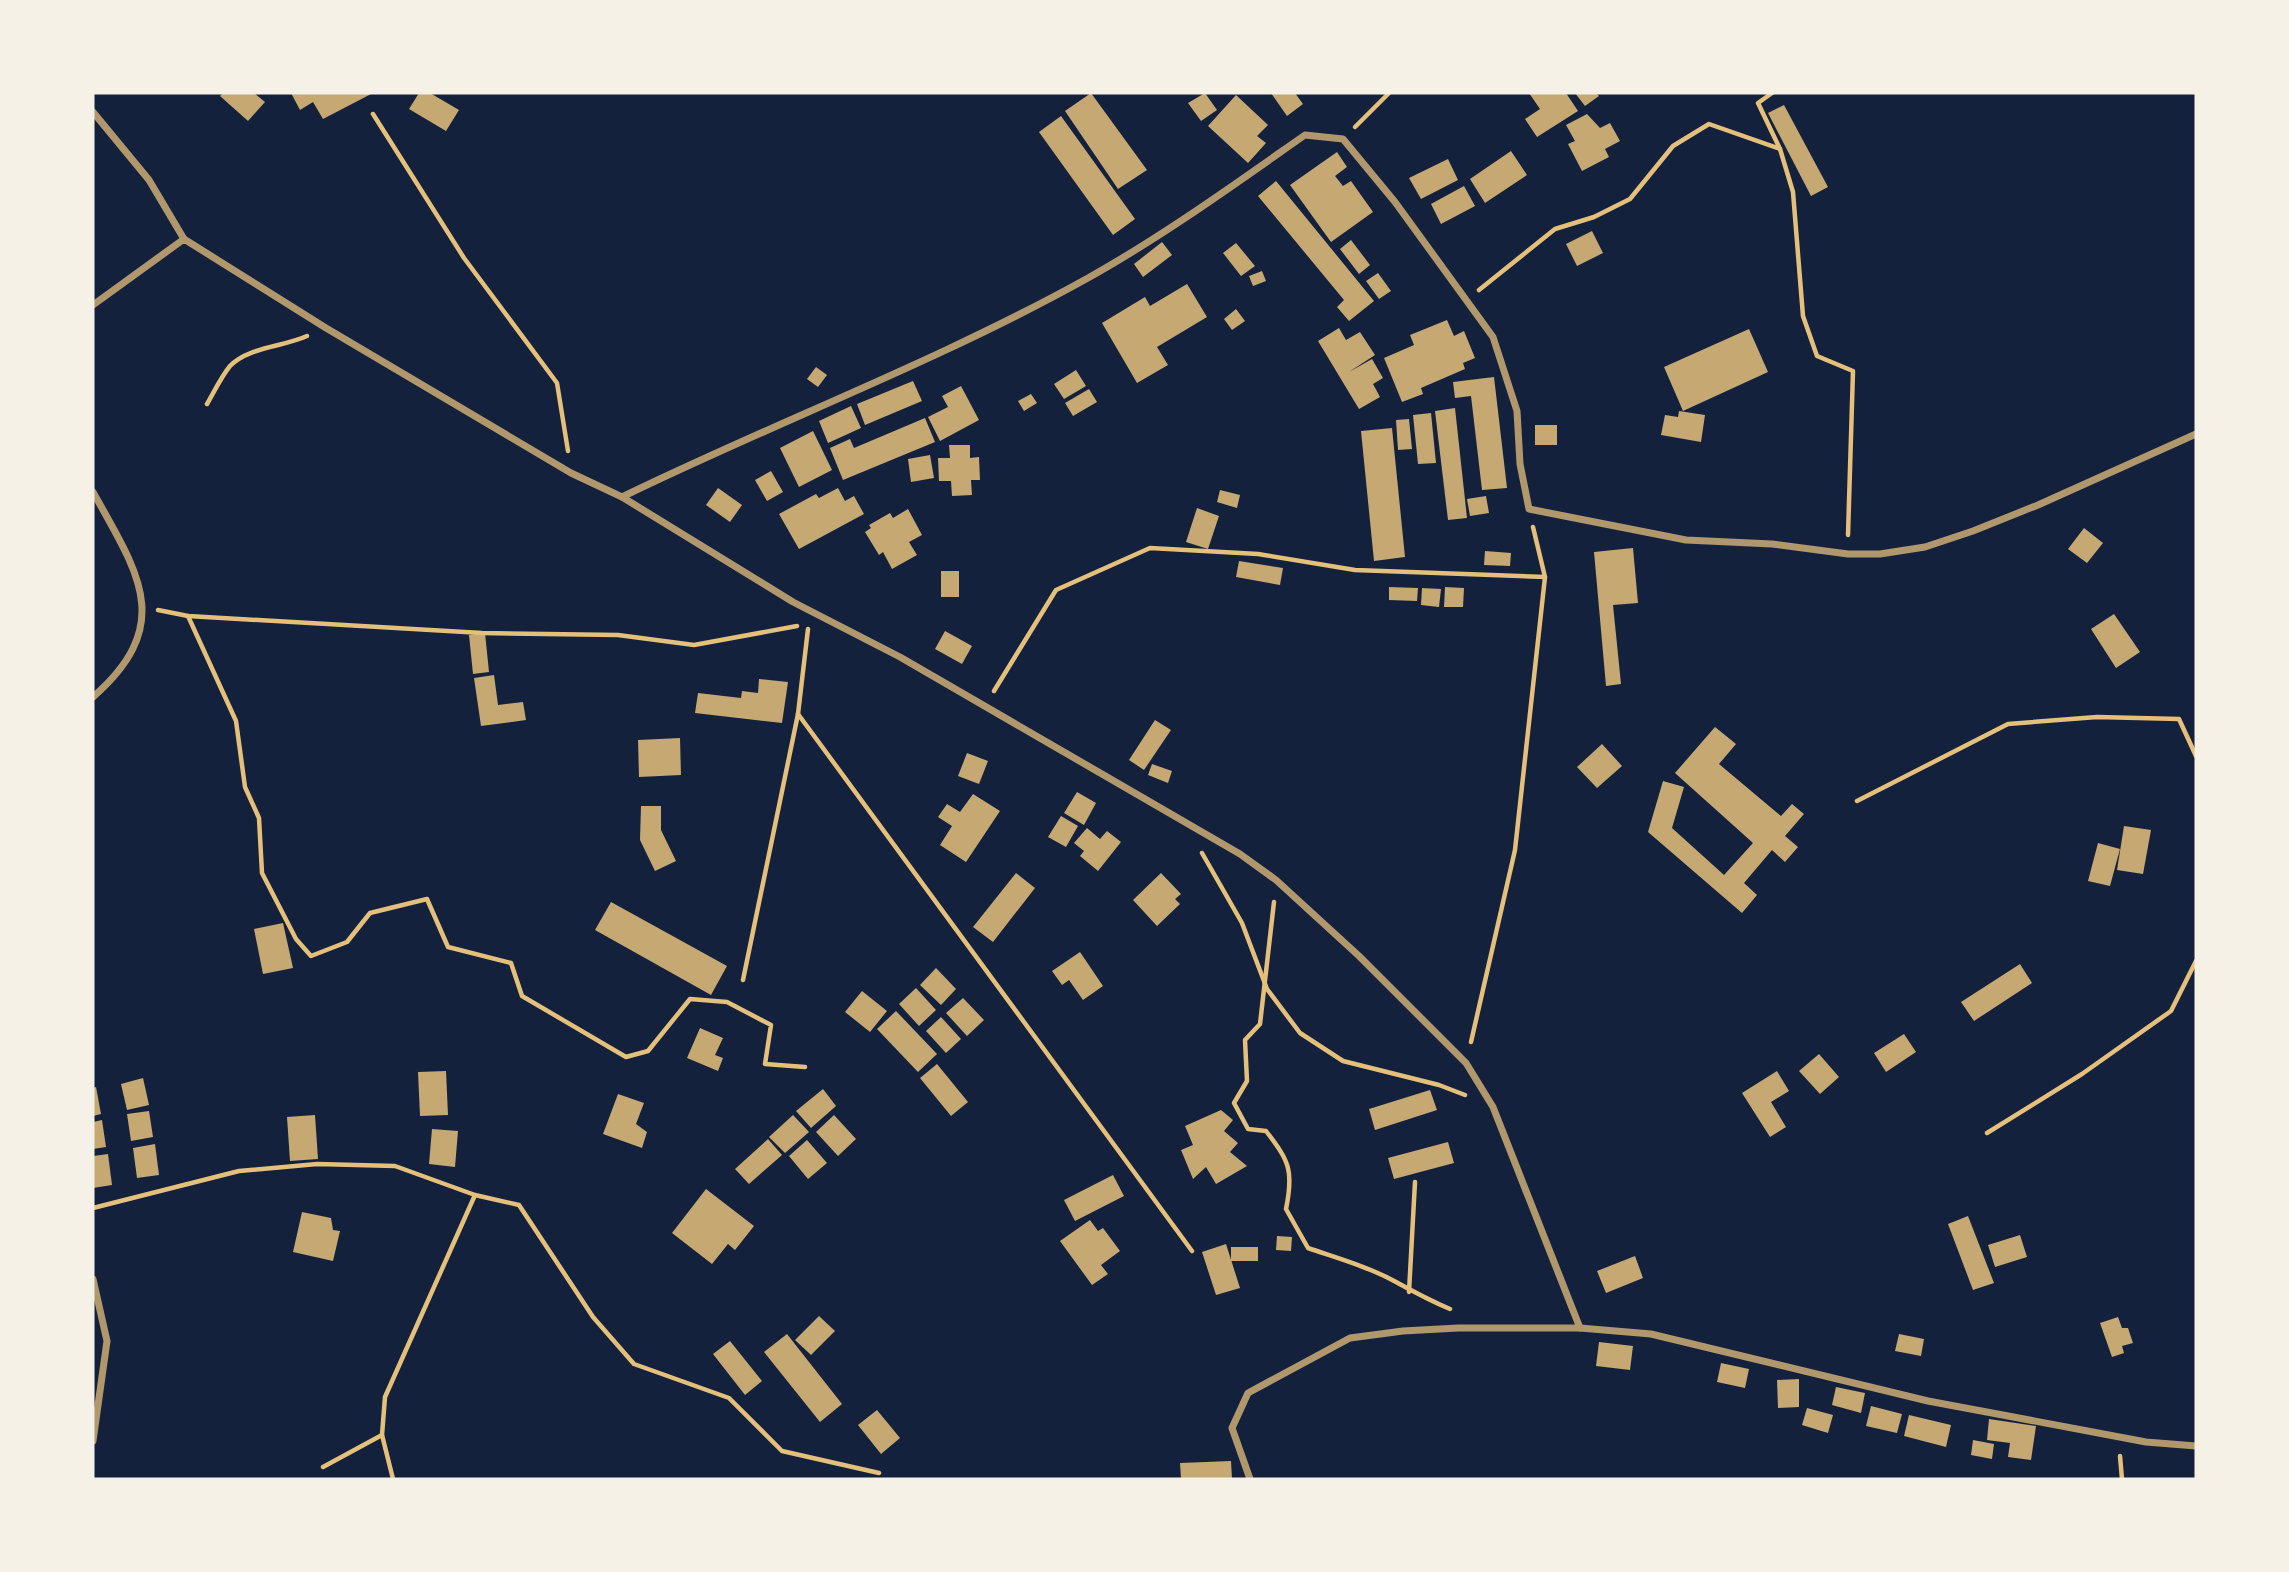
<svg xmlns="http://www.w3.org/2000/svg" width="2289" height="1572" viewBox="0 0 2289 1572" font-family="Poppins,sans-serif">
	<rect width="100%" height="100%" fill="#14213d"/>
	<g fill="#c6a872">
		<polygon points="223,93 254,93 265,102 248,121 220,96"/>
		<polygon points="291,93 373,93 323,119 313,102 300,110"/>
		<polygon points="419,93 430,93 459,110 446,131 409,109"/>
		<polygon points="1091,93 1147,170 1118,189 1065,111"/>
		<polygon points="1205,93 1217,110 1201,121 1188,103"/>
		<polygon points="1271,93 1295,93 1303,104 1287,116"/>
		<polygon points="1529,93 1566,93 1578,111 1537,137 1525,119 1540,109"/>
		<polygon points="1575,93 1596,93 1599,96 1585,106"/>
		<polygon points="1236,95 1268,125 1257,136 1266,143 1248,163 1208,126"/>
		<polygon points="1784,105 1828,187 1811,196 1768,113"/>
		<polygon points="1587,114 1600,128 1610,123 1620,141 1605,149 1609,157 1582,171 1568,144 1575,141 1566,125"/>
		<polygon points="1061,116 1135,219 1113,235 1039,132"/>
		<polygon points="1511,151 1527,175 1485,203 1470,179"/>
		<polygon points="1337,152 1347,167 1335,176 1343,186 1351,181 1373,212 1331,242 1290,185"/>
		<polygon points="1448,159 1458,180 1421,199 1409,178"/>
		<polygon points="1276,181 1374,301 1349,321 1337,307 1344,300 1258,196"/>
		<polygon points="1464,186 1475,206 1441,224 1431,204"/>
		<polygon points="1592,231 1603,253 1577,266 1566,244"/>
		<polygon points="1351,240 1370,265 1359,274 1340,249"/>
		<polygon points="1162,242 1172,255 1143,277 1134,264"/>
		<polygon points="1236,243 1255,266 1241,276 1223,253"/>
		<polygon points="1262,271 1266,281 1253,286 1249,276"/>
		<polygon points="1378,273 1391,291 1379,299 1366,281"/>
		<polygon points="1187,284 1207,317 1157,347 1168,365 1137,383 1102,323 1145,297 1150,306"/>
		<polygon points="1236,309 1245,321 1232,330 1224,319"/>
		<polygon points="1447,320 1454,336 1464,331 1475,358 1463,363 1465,369 1421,388 1423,394 1402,402 1384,358 1414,345 1410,335"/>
		<polygon points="1339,328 1346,340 1360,332 1375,355 1349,372 1372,359 1383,378 1373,384 1380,397 1359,409 1318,341"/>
		<polygon points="1749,329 1768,372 1683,411 1664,367"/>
		<polygon points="816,367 827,375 818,387 807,379"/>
		<polygon points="1076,370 1086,386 1064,399 1054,384"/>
		<polygon points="1494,377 1507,488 1482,490 1471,396 1455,398 1453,382"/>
		<polygon points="913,381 922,401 865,425 857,404"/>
		<polygon points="961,386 979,420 940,441 928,417 948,407 942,396"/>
		<polygon points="1089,389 1097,402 1073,416 1065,403"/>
		<polygon points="1031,394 1037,403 1024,411 1018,401"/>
		<polygon points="851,406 861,428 828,443 819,421"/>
		<polygon points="1455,408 1467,518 1448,520 1435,411"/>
		<polygon points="1679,411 1705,415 1701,442 1661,435 1665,415 1678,417"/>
		<polygon points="1431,413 1436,463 1418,464 1413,415"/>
		<polygon points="925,418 935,442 843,480 830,448 850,439 854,448"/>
		<polygon points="1409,419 1412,449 1398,450 1396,420"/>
		<rect x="1535" y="425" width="22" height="20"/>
		<polygon points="1392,428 1405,557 1374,561 1361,431"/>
		<polygon points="813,431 832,470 799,487 780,448"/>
		<polygon points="949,445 970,445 970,458 979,457 980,480 971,480 972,495 952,496 951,481 939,481 938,458 950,458"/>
		<polygon points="930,455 934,478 911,482 908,459"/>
		<polygon points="771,471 783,492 767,501 755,480"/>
		<polygon points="718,488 742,505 730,522 706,505"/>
		<polygon points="838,488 845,501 854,496 864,514 799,549 779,514 816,494 819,498"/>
		<polygon points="1220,490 1240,495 1237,508 1217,502"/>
		<polygon points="1486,496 1489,513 1470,516 1467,499"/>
		<polygon points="1197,508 1219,516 1208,549 1186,542"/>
		<polygon points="908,509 922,535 909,542 917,555 892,569 883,552 879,555 865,532 871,528 869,525 890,513 893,518"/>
		<polygon points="2084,528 2103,543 2087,563 2068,549"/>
		<polygon points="1633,548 1638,603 1613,605 1621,684 1606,686 1594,552"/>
		<polygon points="1485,551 1511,553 1510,566 1484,565"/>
		<polygon points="1239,561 1283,568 1280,585 1236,577"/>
		<rect x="941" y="571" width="18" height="26"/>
		<polygon points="1389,587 1418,588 1417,601 1389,600"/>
		<polygon points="1445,587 1464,588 1463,607 1444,607"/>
		<polygon points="1422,588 1441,589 1439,607 1421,605"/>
		<polygon points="2114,614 2140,652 2116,668 2091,629"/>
		<polygon points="945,631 972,646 962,664 935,649"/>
		<polygon points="485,633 489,672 473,674 469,635"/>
		<polygon points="494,675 498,705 523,702 526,720 481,726 474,678"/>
		<polygon points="759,679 788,682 782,723 695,713 698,693 741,698 742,691 758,693"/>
		<polygon points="1155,720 1171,730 1144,770 1129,760"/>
		<polygon points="1715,727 1736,744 1719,764 1781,816 1792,804 1804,814 1785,836 1798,847 1785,862 1772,850 1744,883 1757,895 1742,913 1648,832 1663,781 1684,787 1672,828 1724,875 1753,843 1675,773"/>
		<polygon points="680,738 681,775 639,777 638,740"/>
		<polygon points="1602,744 1622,766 1597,788 1577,767"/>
		<polygon points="967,753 988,761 979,784 958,776"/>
		<polygon points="1152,764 1172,771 1168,783 1148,775"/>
		<polygon points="1077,792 1096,803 1084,825 1064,813"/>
		<polygon points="973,794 1000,811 966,862 940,845 952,826 938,817 947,804 960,812"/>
		<polygon points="641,806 661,806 661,830 676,861 655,871 640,840"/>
		<polygon points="1061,816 1078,826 1066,847 1048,837"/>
		<polygon points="2124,826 2151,830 2143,874 2117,870"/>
		<polygon points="1087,828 1100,839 1107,831 1121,842 1098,871 1080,856 1084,851 1074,843"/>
		<polygon points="2098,843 2120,849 2110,886 2088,881"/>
		<polygon points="1016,873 1035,888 993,942 973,927"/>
		<polygon points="1161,873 1181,894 1175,899 1180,904 1157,926 1133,900"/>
		<polygon points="611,902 727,966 711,995 595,930"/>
		<polygon points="283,923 293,968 263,974 254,929"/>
		<polygon points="1080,952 1103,986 1083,1000 1069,980 1062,985 1052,971"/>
		<polygon points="2020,964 2032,983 1974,1021 1961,1002"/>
		<polygon points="936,968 956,989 941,1005 920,985"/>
		<polygon points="916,988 936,1010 919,1026 899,1004"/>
		<polygon points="862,991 887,1011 870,1032 845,1012"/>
		<polygon points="963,998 984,1020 967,1036 946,1013"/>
		<polygon points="896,1011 937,1054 918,1072 877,1029"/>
		<polygon points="941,1017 961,1039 946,1053 926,1031"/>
		<polygon points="700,1028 723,1038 715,1055 723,1058 718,1071 687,1058"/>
		<polygon points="1904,1034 1916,1052 1886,1072 1874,1053"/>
		<polygon points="1819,1054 1839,1077 1820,1094 1799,1071"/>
		<polygon points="937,1064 968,1102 951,1116 920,1078"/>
		<polygon points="446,1071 448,1115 420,1116 418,1072"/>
		<polygon points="1777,1071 1789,1091 1771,1102 1786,1127 1770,1137 1742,1093"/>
		<polygon points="143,1078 149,1105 127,1110 121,1084"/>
		<polygon points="96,1087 101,1114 93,1116 93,1088"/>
		<polygon points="823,1089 836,1106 811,1128 796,1111"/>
		<polygon points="1430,1090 1437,1110 1375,1130 1369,1109"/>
		<polygon points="618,1094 644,1103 636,1124 647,1132 642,1148 603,1134"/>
		<polygon points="1221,1110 1233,1120 1224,1131 1238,1143 1230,1152 1247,1166 1216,1184 1206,1167 1193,1179 1181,1150 1193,1145 1185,1126"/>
		<polygon points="149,1111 153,1137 131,1141 127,1114"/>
		<polygon points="315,1115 318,1159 290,1161 287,1117"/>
		<polygon points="793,1115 809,1132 785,1153 769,1137"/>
		<polygon points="834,1115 856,1139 838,1156 816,1132"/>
		<polygon points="102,1120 106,1147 93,1149 93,1122"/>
		<polygon points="432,1129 458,1131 455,1167 429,1164"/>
		<polygon points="768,1139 782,1155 749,1184 735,1169"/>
		<polygon points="807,1140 827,1163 808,1179 789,1156"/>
		<polygon points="1448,1142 1454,1163 1394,1179 1388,1158"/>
		<polygon points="155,1144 159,1175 137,1178 133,1148"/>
		<polygon points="108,1154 112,1185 93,1188 93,1156"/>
		<polygon points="1113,1175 1124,1196 1075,1221 1064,1200"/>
		<polygon points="706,1189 754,1226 735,1250 728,1244 712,1264 672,1233"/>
		<polygon points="302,1212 331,1218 333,1230 340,1231 333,1261 293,1252"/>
		<polygon points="1968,1216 1994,1283 1973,1290 1948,1224"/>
		<polygon points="1090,1220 1098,1231 1103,1228 1120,1251 1101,1265 1108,1274 1092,1285 1060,1241"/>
		<polygon points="2020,1235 2027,1257 1995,1267 1988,1245"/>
		<polygon points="1277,1236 1292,1237 1291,1251 1276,1250"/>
		<polygon points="1226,1244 1240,1288 1216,1295 1202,1252"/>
		<rect x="1231" y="1247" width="27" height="14"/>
		<polygon points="1635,1256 1643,1278 1606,1293 1597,1271"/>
		<polygon points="819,1316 835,1331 811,1355 795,1340"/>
		<polygon points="2118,1317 2122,1328 2128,1328 2133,1343 2122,1346 2124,1353 2112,1357 2100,1323"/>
		<polygon points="787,1334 842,1404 820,1422 764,1352"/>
		<polygon points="1899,1334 1924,1339 1921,1356 1895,1351"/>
		<polygon points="730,1341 762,1381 745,1395 713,1354"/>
		<polygon points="1599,1342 1633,1346 1630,1370 1596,1366"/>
		<polygon points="1721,1363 1749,1369 1745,1388 1717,1382"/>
		<polygon points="1799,1379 1799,1407 1778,1408 1777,1380"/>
		<polygon points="1836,1387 1865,1393 1861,1413 1832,1405"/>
		<polygon points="1871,1406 1902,1414 1897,1433 1866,1426"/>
		<polygon points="1807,1408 1833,1415 1828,1433 1802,1425"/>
		<polygon points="877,1410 900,1438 881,1454 858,1425"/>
		<polygon points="1909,1415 1951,1425 1946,1447 1904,1436"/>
		<polygon points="1989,1419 2036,1426 2031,1460 2008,1457 2010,1443 1987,1440"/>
		<polygon points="1973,1440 1994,1444 1992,1459 1971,1455"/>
		<polygon points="1231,1461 1232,1479 1181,1479 1180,1463"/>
	</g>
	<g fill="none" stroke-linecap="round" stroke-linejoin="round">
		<g stroke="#e5c07b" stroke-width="4.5">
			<polyline points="1772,93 1758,103 1780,149 1793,192 1803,316 1817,356 1853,371 1848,535"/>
			<polyline points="373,114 464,258 557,383 568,451"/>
			<polyline points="1355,127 1389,93"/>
			<polyline points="1479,290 1555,229 1594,217 1630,199 1673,146 1709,124 1780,149"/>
			<path d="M207,404C214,392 221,377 230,366C248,347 283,347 307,336"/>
			<polyline points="158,610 188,616 482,633 618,635 694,645 797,626"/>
			<polyline points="188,616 236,721 245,787 259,818 262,873 296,939 311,956 347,942 370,913 427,899 448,947 511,963 522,996 626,1057 648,1051 690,999 727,1002 771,1025 765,1064 805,1067"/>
			<polyline points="994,691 1056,590 1150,548 1258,554 1355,570 1545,577"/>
			<polyline points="798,714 1192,1251"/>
			<polyline points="1857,801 2008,724 2097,717 2179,719 2196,756"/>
			<polyline points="1202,853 1242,923 1267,989 1300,1033 1343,1061 1439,1085 1465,1095"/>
			<path d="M1274,902L1260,1024L1245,1040L1247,1081L1234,1103L1248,1129L1266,1131C1289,1161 1294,1170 1286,1209L1308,1248C1337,1258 1369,1267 1396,1282C1414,1292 1431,1301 1450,1309"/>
			<polyline points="743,980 798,714 808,629"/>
			<polyline points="1471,1042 1515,850 1545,577 1533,527"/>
			<polyline points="1987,1133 2082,1074 2171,1011 2196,961"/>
			<polyline points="93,1208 239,1171 317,1164 395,1166 475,1195 519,1205 593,1317 634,1364 729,1398 782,1451 879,1473"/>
			<polyline points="1409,1292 1415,1182"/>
			<polyline points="382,1435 393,1479"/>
			<polyline points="2120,1456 2122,1479"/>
			<polyline points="323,1467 382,1435 385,1397 475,1195"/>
		</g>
		<g stroke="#b1986c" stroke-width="7">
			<polyline points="93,112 149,180 184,239"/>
			<polyline points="93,305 184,239 326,328 571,473 622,497 793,602 900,657 1240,854 1276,880 1359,956 1466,1063 1493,1107 1580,1328"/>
			<path d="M93,492C138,573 176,624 93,697"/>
			<path d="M622,497C776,422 937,362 1088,278C1163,236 1235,184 1305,135L1343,139L1395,202L1493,337L1517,411L1520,464L1529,509L1686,540L1772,544L1848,554H1880L1925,547L1973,531L2038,505L2196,434"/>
			<polyline points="93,1279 107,1341 93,1441"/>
			<polyline points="1250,1479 1232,1428 1248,1393 1350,1338 1403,1331 1458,1328 1580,1328 1651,1334 1928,1401 2146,1442 2196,1446"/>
		</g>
	</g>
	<rect width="2289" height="1572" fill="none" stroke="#f6f1e7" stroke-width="189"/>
</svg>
